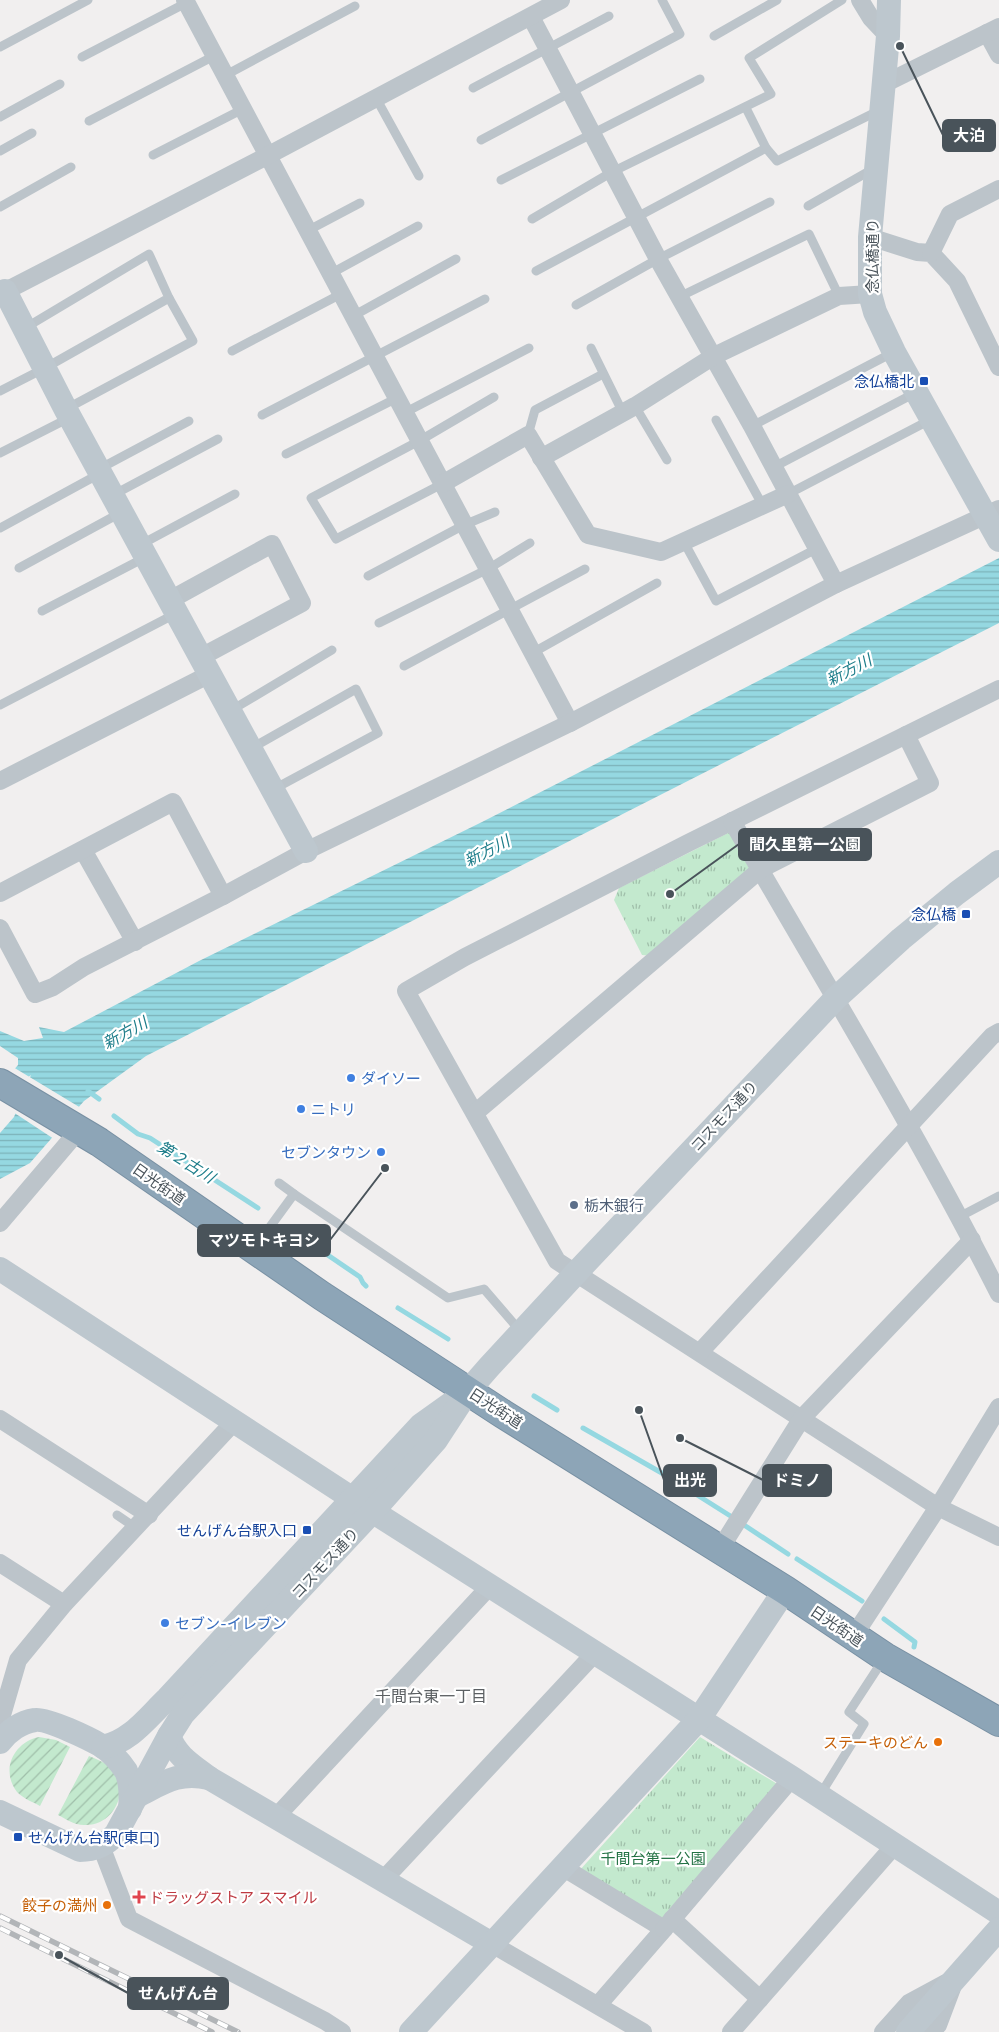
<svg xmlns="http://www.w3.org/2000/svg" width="999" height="2032" viewBox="0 0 999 2032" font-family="'Space Grotesk','Noto Sans JP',sans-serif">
	<defs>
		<pattern id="park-tufts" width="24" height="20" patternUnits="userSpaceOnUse" patternTransform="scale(1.25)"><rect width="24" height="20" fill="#c3e9ce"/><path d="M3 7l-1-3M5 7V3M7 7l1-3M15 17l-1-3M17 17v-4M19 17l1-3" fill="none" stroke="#a0bfaa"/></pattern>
		<pattern id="garden-furrows" width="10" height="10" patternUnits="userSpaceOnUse" patternTransform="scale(1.25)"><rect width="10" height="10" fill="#c3e9ce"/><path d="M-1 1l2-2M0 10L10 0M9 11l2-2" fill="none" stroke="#a0bfaa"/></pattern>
		<pattern id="water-rules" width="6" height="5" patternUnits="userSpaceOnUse" patternTransform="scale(1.25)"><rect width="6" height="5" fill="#95d8e1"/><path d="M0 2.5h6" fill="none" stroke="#7cb2b9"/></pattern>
	</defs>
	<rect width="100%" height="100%" fill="#f1efef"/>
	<g fill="url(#park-tufts)">
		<polygon points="730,832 750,870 653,956 642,955 614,900 619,888"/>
		<polygon points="700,1737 779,1785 662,1918 579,1871"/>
	</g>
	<g fill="url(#garden-furrows)">
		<path d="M39,1737L56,1740L70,1747L40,1806C33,1802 24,1799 17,1792C0,1770 14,1742 39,1737Z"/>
		<path d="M89,1756C96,1759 104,1762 110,1767C132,1787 115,1827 84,1825C74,1825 66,1819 58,1815Z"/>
	</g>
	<polygon fill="url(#water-rules)" points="999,558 999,623 146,1056 84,1101 30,1163 0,1179 0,1133 14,1117 31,1075 0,1099 0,1086 18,1065 18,1058 0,1046 0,1031 24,1041 43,1038 39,1027 64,1032 199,961 482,822"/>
	<polygon fill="#f1efef" points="13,1067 81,1108 54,1139 13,1112 26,1082 0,1101 0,1082"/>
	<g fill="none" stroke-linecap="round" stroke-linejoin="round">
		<g stroke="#95d8e1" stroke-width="5">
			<polyline points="88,1091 99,1099"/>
			<polyline points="114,1116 138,1134 150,1138 258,1208"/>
			<polyline points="294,1232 360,1277 363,1283 366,1286"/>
			<polyline points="398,1308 448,1339"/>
			<polyline points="534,1396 557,1410"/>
			<polyline points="583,1428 667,1476"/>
			<polyline points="694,1493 732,1517"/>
			<polyline points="744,1525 788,1554"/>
			<polyline points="797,1559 862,1601"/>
			<polyline points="884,1619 915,1642 914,1647"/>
		</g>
		<g stroke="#7890a3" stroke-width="30">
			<polyline id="highway" points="0,1083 99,1142 322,1296 503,1414 785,1590 885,1657 999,1722"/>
		</g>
		<g stroke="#bcc4ca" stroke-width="9">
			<polyline points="714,36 777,0"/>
			<polyline points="0,47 88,0"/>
			<polyline points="82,57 186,3"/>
			<polyline points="224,76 355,6"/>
			<polyline points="473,88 609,16"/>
			<polyline points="376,98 419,176"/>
			<polyline points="746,108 766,148 777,161 878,111"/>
			<polyline points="0,117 60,84"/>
			<polyline points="89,121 214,56"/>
			<polyline points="481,140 680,34 662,0"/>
			<polyline points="0,151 32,133"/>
			<polyline points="153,155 243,109"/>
			<polyline points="501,180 700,79"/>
			<polyline points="808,206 873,169"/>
			<polyline points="0,207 71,167"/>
			<polyline points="532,219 612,172 771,94 749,58 842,0"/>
			<polyline points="307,231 360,203"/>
			<polyline points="536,271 766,148"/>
			<polyline points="330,274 418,226"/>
			<polyline points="679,297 809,234 839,296"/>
			<polyline points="576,305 658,259 770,202"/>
			<polyline points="353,316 456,259"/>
			<polyline points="591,348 623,413"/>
			<polyline points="232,351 341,294"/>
			<polyline points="0,391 45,368 169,298 149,254 25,328"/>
			<polyline points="635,406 667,460"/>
			<polyline points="66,409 193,341 169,298"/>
			<polyline points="404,413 529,348"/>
			<polyline points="262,415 485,299"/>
			<polyline points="716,420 763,506"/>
			<polyline points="752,426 894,352"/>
			<polyline points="528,435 535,410 603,374"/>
			<polyline points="0,453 69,418"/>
			<polyline points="286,454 397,398"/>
			<polyline points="774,467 915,393"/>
			<polyline points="99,469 189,421"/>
			<polyline points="442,484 336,539 311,498 419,441 494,397"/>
			<polyline points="788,494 930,420"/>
			<polyline points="113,495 218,439"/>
			<polyline points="0,528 101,473"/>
			<polyline points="684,542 716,601 818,548"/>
			<polyline points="140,545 235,494"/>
			<polyline points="19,568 122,512"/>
			<polyline points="368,576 464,525 495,512"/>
			<polyline points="42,611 146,557"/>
			<polyline points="379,623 488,569 530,543"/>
			<polyline points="534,652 657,583"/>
			<polyline points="404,666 585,569"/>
			<polyline points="0,705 175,614"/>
			<polyline points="230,711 332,650"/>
			<polyline points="250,749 356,689 378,733 274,789"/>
			<polyline points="294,1194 448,1298 484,1289 521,1332"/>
			<polyline points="959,1217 999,1196"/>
			<polyline points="256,1246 294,1194 279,1183"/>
			<polyline points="117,1515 136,1528"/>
			<polyline points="820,1795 864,1724 849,1712 883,1660"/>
		</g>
		<g stroke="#bcc4ca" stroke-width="18">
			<polyline points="185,0 570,723"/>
			<polyline points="860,0 871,18 888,36"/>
			<polyline points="531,17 658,259 752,426 836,584"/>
			<polyline points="987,33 999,55"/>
			<polyline points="884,84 999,27"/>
			<polyline points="870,237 917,252 931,253 957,281 999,367"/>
			<polyline points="931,253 950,214 999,189"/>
			<polyline points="0,294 267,156 561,0"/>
			<polyline points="541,458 635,406 714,356 839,296 870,294"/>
			<polyline points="442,484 528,435 588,535 661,552 788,494"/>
			<polyline points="170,600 272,544 302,603 201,657"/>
			<polyline points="999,689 688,843 465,957 406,991 557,1261 938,1507 999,1537"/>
			<polyline points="0,781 210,674"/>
			<path d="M732,821C822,978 917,1132 999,1294"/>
			<polyline points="83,850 135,942"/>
			<polyline points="0,893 173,802 223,896"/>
			<polyline points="0,928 35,994 53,987 84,967 223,896 306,851 570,723 836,584 999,509"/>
			<polyline points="475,1113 761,869 930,783 906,735"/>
			<polyline points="0,1223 79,1130"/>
			<polyline points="700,1352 992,1036 999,1032"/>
			<polyline points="0,1419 149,1515"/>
			<polyline points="720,1549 802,1418 972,1240"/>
			<polyline points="0,1563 64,1604"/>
			<polyline points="853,1637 938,1507 999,1407"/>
			<polyline points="0,1722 18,1660 64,1604 234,1422"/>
			<polyline points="276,1817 490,1586"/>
			<polyline points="101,1846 129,1919 325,2021 342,2032"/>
			<polyline points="564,1868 664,1929 598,2005"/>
			<polyline points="383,1880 595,1653"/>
			<polyline points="672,1919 760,1999"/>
			<polyline points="664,1929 792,1778"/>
			<polyline points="492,1944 643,2032"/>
			<polyline points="731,2032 894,1846"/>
			<polyline points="883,2032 909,2003 946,1983"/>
			<polyline points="931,2032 938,2025 952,1988"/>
		</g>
		<g stroke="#bdc7ce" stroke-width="24">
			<polyline points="889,0 888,36 870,237 870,294 875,312 894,352 999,540"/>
			<polyline points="5,291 66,410 306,851"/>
			<polyline points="0,1269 353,1499 792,1778 999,1913"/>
			<path d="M169,1736C176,1756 192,1765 209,1778L492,1944"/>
			<path d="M0,1742C8,1731 21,1722 35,1720C47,1718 90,1739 102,1746C111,1752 120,1762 126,1771C131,1782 131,1798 130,1809"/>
			<path d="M103,1747C131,1741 147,1718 167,1699L421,1425L456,1400"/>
			<path d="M137,1796C163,1783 178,1771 209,1778"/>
			<path d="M0,1812L80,1850C95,1850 106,1845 116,1834L169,1736L183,1714L373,1511L436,1440L468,1391L489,1367L575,1274L836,998L901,939L957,893L999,862"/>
			<polyline points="411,2032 699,1719 785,1590"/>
			<polyline points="908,2032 999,1929"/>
		</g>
		<use href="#highway" stroke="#8da5b7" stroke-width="28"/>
		<g stroke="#b2b5b8" stroke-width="5.5">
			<g id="rail">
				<polyline points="0,1916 238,2032"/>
				<polyline points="0,1928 212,2032"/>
			</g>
		</g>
		<use href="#rail" stroke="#fff" stroke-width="4" stroke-dasharray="11" stroke-linecap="butt"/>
	</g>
	<g fill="#1a4fb4" stroke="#fff" stroke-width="2">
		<rect x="919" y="376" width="10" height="10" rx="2.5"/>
		<rect x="961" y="909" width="10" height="10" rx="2.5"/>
		<rect x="302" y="1525" width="10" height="10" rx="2.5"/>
		<rect x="13" y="1832" width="10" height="10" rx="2.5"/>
	</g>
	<g fill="#3f7fe0" stroke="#fff" stroke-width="2">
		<circle cx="351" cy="1078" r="5"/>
		<circle cx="301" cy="1109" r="5"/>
		<circle cx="381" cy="1152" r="5"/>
		<circle cx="165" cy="1623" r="5"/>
	</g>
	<circle fill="#5c6f8a" stroke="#fff" stroke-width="2" cx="574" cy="1205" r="5"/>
	<g fill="#e8710a" stroke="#fff" stroke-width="2">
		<circle cx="938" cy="1742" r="5"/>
		<circle cx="107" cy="1905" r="5"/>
	</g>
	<path fill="#e0444e" stroke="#fff" stroke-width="2" d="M136.5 1889.5h5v5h5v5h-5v5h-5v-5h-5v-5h5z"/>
	<g text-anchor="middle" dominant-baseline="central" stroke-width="4.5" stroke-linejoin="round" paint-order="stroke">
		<g font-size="15" fill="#49535a" stroke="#fff">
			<text transform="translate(872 256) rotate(-90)">念仏橋通り</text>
			<text transform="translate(724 1116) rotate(-47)">コスモス通り</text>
			<text transform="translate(159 1184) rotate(35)">日光街道</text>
			<text transform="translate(496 1408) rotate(33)">日光街道</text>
			<text transform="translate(325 1563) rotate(-47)">コスモス通り</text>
			<text transform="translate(837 1626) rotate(34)">日光街道</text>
		</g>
		<g font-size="15" fill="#164399" stroke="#fff" text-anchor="end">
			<text x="914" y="381">念仏橋北</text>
			<text x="956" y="914">念仏橋</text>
			<text x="297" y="1530">せんげん台駅入口</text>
			<text x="28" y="1837" text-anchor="start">せんげん台駅(東口)</text>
		</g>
		<g font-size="15" fill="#366cbe" stroke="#fff" text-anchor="start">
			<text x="361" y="1078">ダイソー</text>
			<text x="311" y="1109">ニトリ</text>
			<text x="371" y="1152" text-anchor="end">セブンタウン</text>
			<text x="175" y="1623">セブン-イレブン</text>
		</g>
		<g font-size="15" fill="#4e5e75" stroke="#fff" text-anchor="start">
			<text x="584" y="1205">栃木銀行</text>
		</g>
		<g font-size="15" fill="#c56008" stroke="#fff" text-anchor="end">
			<text x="928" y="1742">ステーキのどん</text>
			<text x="97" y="1905">餃子の満州</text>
		</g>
		<g font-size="15" fill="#237244" stroke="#fff">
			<text x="653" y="1858">千間台第一公園</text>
		</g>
		<g font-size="15" fill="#be3a42" stroke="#fff" text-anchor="start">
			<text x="149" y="1897">ドラッグストア スマイル</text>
		</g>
		<g font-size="16" font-style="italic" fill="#1d7d8a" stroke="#fff">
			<text transform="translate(849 670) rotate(-27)">新方川</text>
			<text transform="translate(487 851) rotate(-27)">新方川</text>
			<text transform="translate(125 1033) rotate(-29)">新方川</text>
			<text transform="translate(186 1162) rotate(32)">第２古川</text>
		</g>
		<g font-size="16" fill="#5c6063" stroke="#fff">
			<text x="431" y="1696">千間台東一丁目</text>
		</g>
	</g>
	<path fill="none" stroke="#49535a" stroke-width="2" d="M900 46L943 135M670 894L739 844M385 1168L330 1240M639 1410L664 1480M680 1438L763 1480M59 1955L128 1993"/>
	<g fill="#49535a" stroke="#fff" stroke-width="2">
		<circle cx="900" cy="46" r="5"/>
		<circle cx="670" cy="894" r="5"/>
		<circle cx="385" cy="1168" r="5"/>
		<circle cx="639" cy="1410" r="5"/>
		<circle cx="680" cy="1438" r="5"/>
		<circle cx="59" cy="1955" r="5"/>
	</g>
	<g fill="#49535a" stroke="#49535a" stroke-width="2">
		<rect x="943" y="120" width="52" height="31" rx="5"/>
		<rect x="739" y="829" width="132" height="31" rx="5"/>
		<rect x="198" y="1225" width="132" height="31" rx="5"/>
		<rect x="664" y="1465" width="52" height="31" rx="5"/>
		<rect x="763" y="1465" width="68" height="31" rx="5"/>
		<rect x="128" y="1978" width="100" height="31" rx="5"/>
	</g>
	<g font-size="16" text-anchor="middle" font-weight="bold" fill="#fff">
		<text x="969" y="141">大泊</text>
		<text x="805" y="850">間久里第一公園</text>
		<text x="264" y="1246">マツモトキヨシ</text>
		<text x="690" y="1486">出光</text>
		<text x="797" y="1486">ドミノ</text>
		<text x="178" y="1999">せんげん台</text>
	</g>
</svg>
